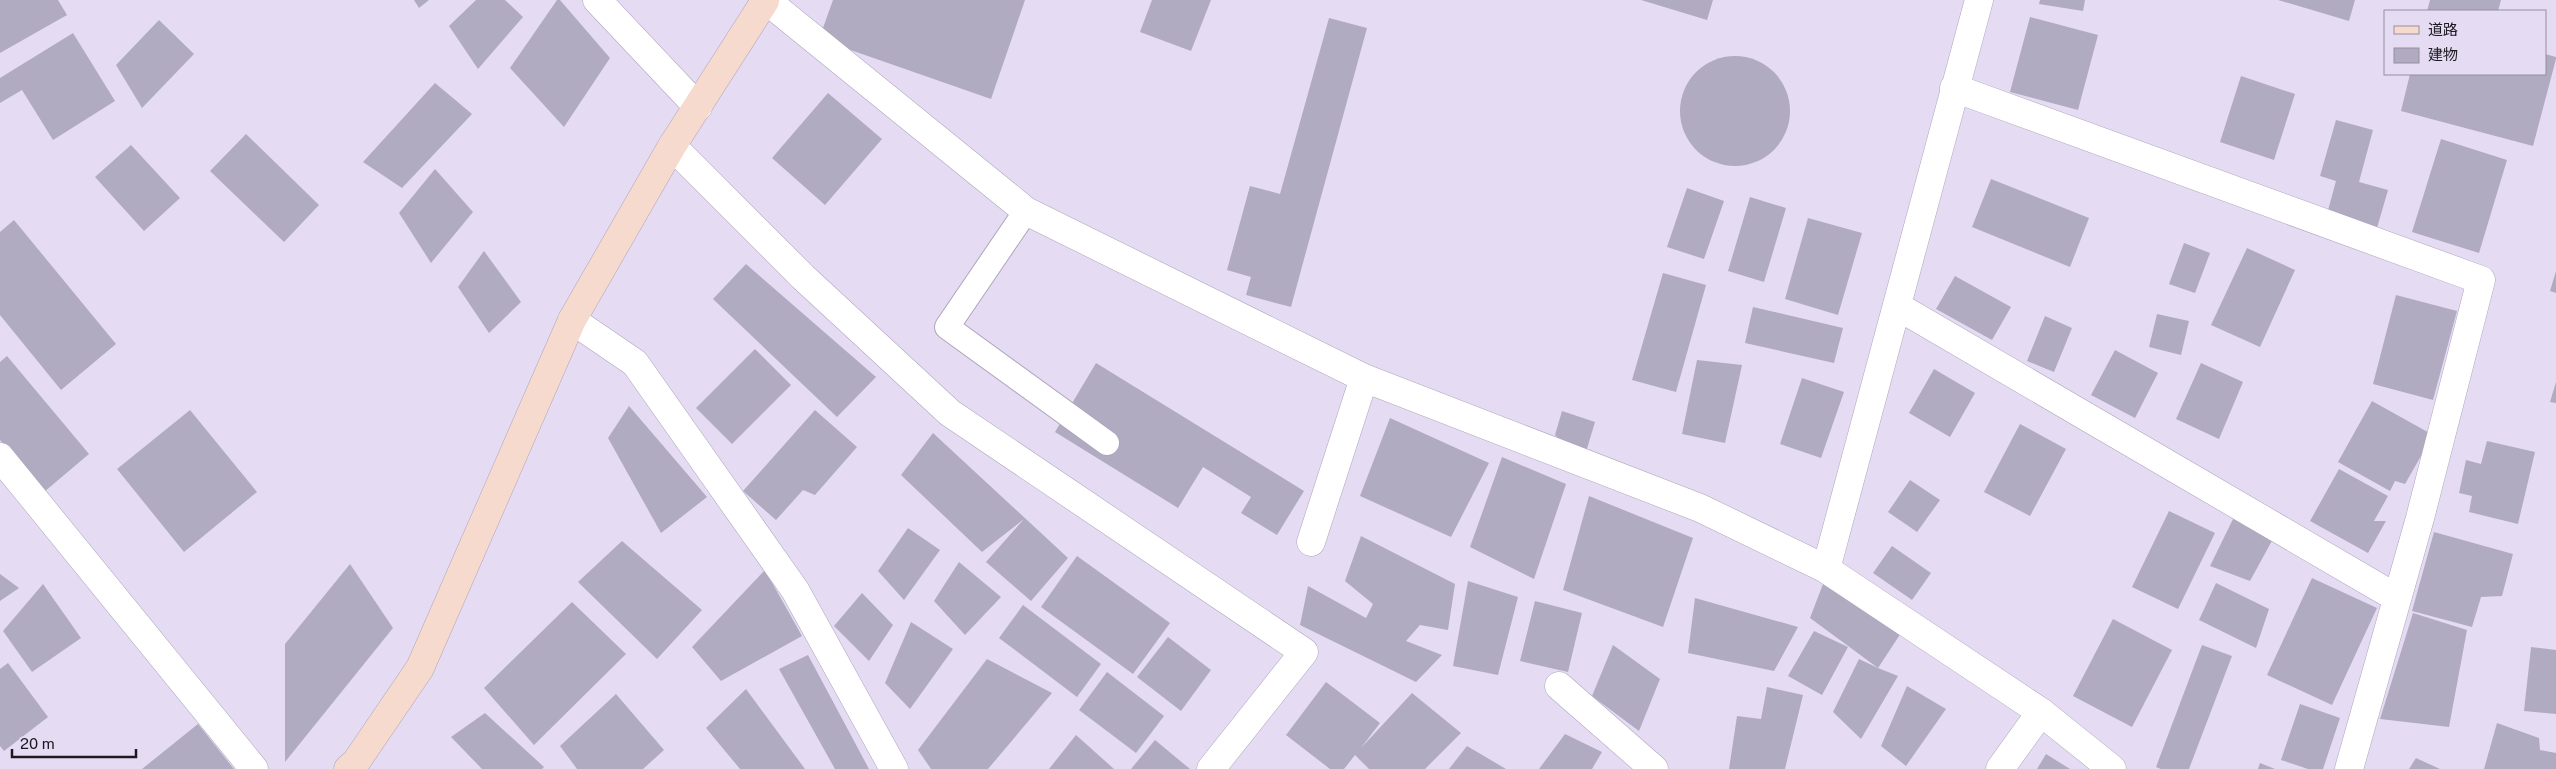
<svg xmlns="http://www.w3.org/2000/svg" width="2556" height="769" viewBox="0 0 2556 769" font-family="'Public Sans','Noto Sans JP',sans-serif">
	<rect width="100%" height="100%" fill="#e5dcf3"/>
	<g fill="#b0abc1">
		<polygon points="0,0 58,0 67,15 0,53"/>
		<polygon points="414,0 429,0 419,8"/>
		<polygon points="476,0 505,0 523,17 478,69 449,26"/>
		<polygon points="557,0 560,0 610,58 564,127 510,68"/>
		<polygon points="833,0 1025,0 991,99 819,39"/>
		<polygon points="1152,0 1211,0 1191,51 1140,32"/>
		<polygon points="1641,0 1713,0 1707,20"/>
		<polygon points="2040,0 2085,0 2083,11 2039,4"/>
		<polygon points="2278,0 2355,0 2349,21"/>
		<polygon points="2430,0 2501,0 2498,11 2427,11"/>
		<polygon points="2030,17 2098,35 2078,110 2010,92"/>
		<polygon points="1329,18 1367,28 1291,307 1246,295 1251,277 1227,270 1250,186 1280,194"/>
		<polygon points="159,20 194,54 142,108 116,65"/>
		<polygon points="73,33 115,101 53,140 22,90 0,103 0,78"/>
		<polygon points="2545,54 2556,57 2556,59 2533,146 2401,111 2410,74 2545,74"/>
		<circle cx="1735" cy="111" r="55"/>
		<polygon points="2241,76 2295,94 2274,160 2220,142"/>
		<polygon points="435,83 472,114 402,188 363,162"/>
		<polygon points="828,93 882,139 825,205 772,158"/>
		<polygon points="2336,120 2373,130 2359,182 2388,190 2377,228 2327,214 2336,181 2320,176"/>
		<polygon points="246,134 319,205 284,242 210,171"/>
		<polygon points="2441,139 2507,160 2479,253 2412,232"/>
		<polygon points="131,145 180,198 144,231 95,177"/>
		<polygon points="435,169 473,212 431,263 399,213"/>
		<polygon points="1991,179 2089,218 2070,267 1972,227"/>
		<polygon points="1687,188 1724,201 1704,259 1667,247"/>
		<polygon points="1750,197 1786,208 1764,282 1728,271"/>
		<polygon points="1808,218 1862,233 1838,315 1785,299"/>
		<polygon points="14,220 116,344 61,390 0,315 0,232"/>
		<polygon points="2184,243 2210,253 2195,293 2169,284"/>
		<polygon points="2247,248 2295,270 2260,347 2211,325"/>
		<polygon points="484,251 521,302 489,333 458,287"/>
		<polygon points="746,264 876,377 837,417 713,299"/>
		<polygon points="2556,271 2556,293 2550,291"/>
		<polygon points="1663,273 1706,285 1676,392 1632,380"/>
		<polygon points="1955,276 2011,307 1992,340 1936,309"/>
		<polygon points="2396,295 2457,311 2433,400 2373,384"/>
		<polygon points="1753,307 1843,328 1834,363 1745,343"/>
		<polygon points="2157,314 2189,321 2181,355 2149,347"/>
		<polygon points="2045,316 2072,328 2054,372 2027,361"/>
		<polygon points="755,349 791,385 732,444 696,408"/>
		<polygon points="2115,350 2158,373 2135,418 2091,395"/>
		<polygon points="7,356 89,454 44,492 0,440 0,362"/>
		<polygon points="1697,360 1742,365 1725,443 1682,434"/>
		<polygon points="1096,363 1304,491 1277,535 1241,513 1251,497 1203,467 1178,508 1055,432"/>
		<polygon points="2201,363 2243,382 2219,439 2176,419"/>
		<polygon points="1934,369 1975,393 1950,437 1909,413"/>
		<polygon points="1802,378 1844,392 1821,458 1780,444"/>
		<polygon points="2556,382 2556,403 2550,402"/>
		<polygon points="2372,401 2433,435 2405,484 2395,481 2390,491 2338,462"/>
		<polygon points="629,406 707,497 661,533 608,438"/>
		<polygon points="190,410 257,492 184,552 117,469"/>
		<polygon points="815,410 857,447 815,495 803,490 776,520 743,491"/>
		<polygon points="1562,411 1595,422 1583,462 1555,435"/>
		<polygon points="1390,418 1489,463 1451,537 1360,496"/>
		<polygon points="2020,424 2066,449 2030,516 1984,492"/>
		<polygon points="933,433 1068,558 1031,601 986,562 1024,519 982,552 901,475"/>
		<polygon points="2487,441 2535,452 2518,524 2469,512 2472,496 2459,493 2466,460 2481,464"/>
		<polygon points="1502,457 1566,484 1534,579 1470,547"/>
		<polygon points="2339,469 2388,496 2374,521 2386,521 2368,553 2310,521"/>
		<polygon points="1910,480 1940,500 1917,532 1888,512"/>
		<polygon points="1589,496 1693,538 1663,627 1563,590"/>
		<polygon points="2169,511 2215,533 2178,609 2132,587"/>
		<polygon points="2235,515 2274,537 2250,581 2210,566"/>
		<polygon points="908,528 940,550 904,600 878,571"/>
		<polygon points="2434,532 2513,554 2502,596 2481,597 2472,627 2412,611"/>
		<polygon points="1361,536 1455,584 1448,630 1420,625 1406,641 1442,655 1416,682 1300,625 1308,586 1366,618 1373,604 1345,581"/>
		<polygon points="622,541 702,610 657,659 578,582"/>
		<polygon points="1892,546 1931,573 1912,600 1873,573"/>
		<polygon points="1077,556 1170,623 1133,674 1041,607"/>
		<polygon points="959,562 1001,597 965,635 934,601"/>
		<polygon points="350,564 393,628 285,762 285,644"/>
		<polygon points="765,570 802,636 721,681 692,647"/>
		<polygon points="0,574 19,588 0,601"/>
		<polygon points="2312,578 2377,608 2332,705 2267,675"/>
		<polygon points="1468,581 1518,597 1498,675 1453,666"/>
		<polygon points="2216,583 2269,609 2256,648 2199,620"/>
		<polygon points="43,584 81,638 32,672 3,631"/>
		<polygon points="1823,584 1901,633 1878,668 1898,676 1861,739 1833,712 1859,659 1878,668 1810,618"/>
		<polygon points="862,593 893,625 869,661 834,626"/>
		<polygon points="1695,598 1798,627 1774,671 1688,653"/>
		<polygon points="1535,601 1582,613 1568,672 1520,661"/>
		<polygon points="572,602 626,654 534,745 484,688"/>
		<polygon points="1023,605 1101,664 1077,697 999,638"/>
		<polygon points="2413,613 2467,630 2449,727 2380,719"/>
		<polygon points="2113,619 2172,650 2132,727 2073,696"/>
		<polygon points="911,622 953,649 910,709 885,683"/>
		<polygon points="1814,631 1848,647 1822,695 1788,676"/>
		<polygon points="1168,637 1211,670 1181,711 1137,677"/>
		<polygon points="1613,645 1660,679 1639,731 1592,696"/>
		<polygon points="2202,645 2232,656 2189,769 2161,769 2156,767"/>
		<polygon points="2531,647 2556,650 2556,714 2524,711"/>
		<polygon points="808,655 869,769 835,769 779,669"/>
		<polygon points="987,659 1052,693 988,769 931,769 918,750"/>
		<polygon points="8,663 48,717 4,751 0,746 0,669"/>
		<polygon points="1107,672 1164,716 1136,753 1079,710"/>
		<polygon points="1326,682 1380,723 1361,748 1412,693 1461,733 1425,769 1369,769 1355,755 1344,769 1330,769 1286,735"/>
		<polygon points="1907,686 1946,709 1906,766 1881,746"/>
		<polygon points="1767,687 1803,695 1785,769 1729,769 1737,716 1761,719"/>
		<polygon points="746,689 805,769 740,769 706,728"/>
		<polygon points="616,694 664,750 643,769 577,769 560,746"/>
		<polygon points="2300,704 2340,718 2323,769 2308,769 2281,760"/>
		<polygon points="485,713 544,767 542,769 482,769 451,737"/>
		<polygon points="2497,723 2539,738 2540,750 2556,753 2556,769 2484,769"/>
		<polygon points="198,724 234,769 142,769"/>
		<polygon points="1565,734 1602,752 1592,769 1539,769"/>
		<polygon points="1076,735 1114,769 1049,769"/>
		<polygon points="1155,740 1190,769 1131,769"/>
		<polygon points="1467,746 1506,769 1449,769"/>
		<polygon points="2046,754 2070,769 2037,769"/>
		<polygon points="2416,758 2440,769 2409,769"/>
		<polygon points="2260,763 2275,769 2258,769"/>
	</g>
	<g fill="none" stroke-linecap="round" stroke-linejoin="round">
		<g stroke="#aea5bb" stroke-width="26">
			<polyline id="lane" points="1026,211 947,327 1107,443"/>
		</g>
		<g stroke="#aea5bb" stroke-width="29">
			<g id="street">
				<polyline points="597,0 698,107"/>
				<polyline points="766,0 1026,211 1364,378 1700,508 1826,569 2041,712 2112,769"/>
				<polyline points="1954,88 2481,280 2420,518 2349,769"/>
				<polyline points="672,146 803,277 950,413 1304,652 1211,769"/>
				<polyline points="1897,306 2397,598"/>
				<polyline points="572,320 635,363 795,590 894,769"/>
				<polyline points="0,457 254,769"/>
				<polyline points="1311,542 1364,378"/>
				<polyline points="1826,569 1979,0"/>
				<polyline points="1559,686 1654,769"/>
				<polyline points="2000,769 2041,712"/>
			</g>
		</g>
		<g stroke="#aea5bb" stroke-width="29">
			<polyline id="secondary" points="348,769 356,762 420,668 572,320 672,146 765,1"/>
		</g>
		<use href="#lane" stroke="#fff" stroke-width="24"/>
		<use href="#street" stroke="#fff" stroke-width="28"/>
		<use href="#secondary" stroke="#f7dace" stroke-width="28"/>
	</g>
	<rect x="2384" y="10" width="162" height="65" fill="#e5dcf3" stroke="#958e9f"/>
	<rect x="2394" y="26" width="25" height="8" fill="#f7dace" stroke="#958e9f"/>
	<text x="2428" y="35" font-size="15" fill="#1c1921">道路</text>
	<rect x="2394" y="48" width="25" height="15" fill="#b0abc1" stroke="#958e9f"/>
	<text x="2428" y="60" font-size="15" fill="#1c1921">建物</text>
	<path d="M12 749v8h124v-8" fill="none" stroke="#1c1921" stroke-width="2.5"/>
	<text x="20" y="749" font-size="15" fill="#1c1921" stroke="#e5dcf3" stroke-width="4" paint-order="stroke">20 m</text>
</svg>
